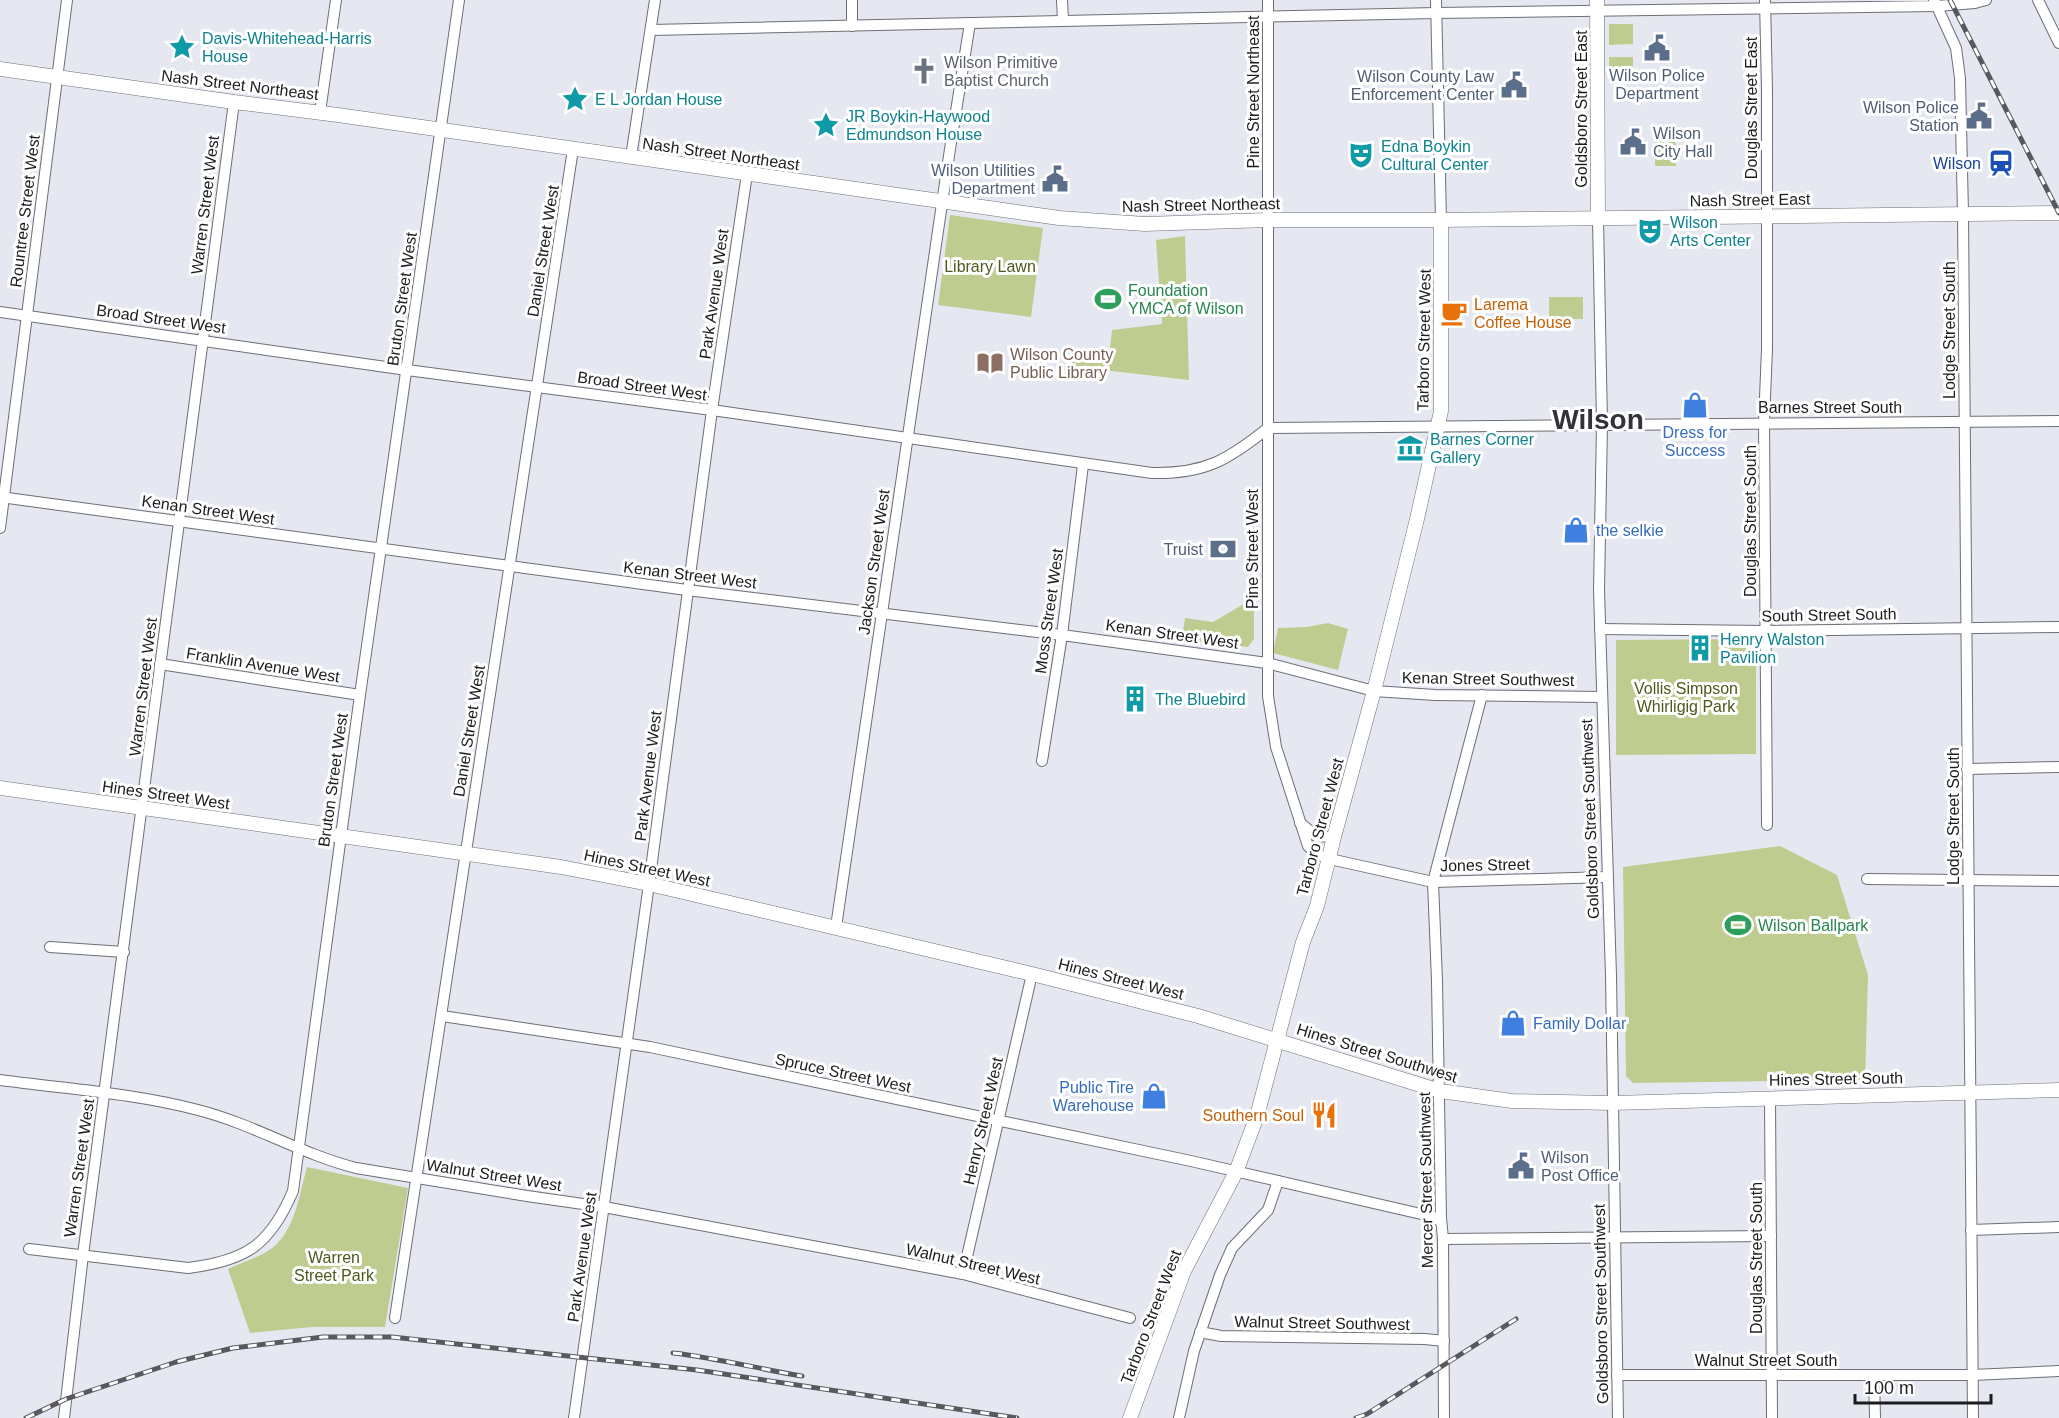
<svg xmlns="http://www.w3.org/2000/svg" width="2059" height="1418" viewBox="0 0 2059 1418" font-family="Helvetica,sans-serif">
	<rect width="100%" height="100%" fill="#e6e8f1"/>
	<g fill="#bfcc90">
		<polygon points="1609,24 1633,24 1633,44 1609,45"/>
		<rect x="1609" y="57" width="24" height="20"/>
		<polygon points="1655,125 1675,125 1676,166 1655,166"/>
		<polygon points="950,215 1043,228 1031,317 938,305"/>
		<polygon points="1185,236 1189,380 1069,366 1071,350 1110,349 1112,330 1162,324 1156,240"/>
		<rect x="1549" y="297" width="34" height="22"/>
		<polygon points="1254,598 1254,639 1248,647 1182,640 1185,618 1213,622"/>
		<polygon points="1328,623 1348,629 1338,670 1273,653 1278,628 1307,627"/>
		<polygon points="1756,639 1756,754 1616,755 1616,640"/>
		<polygon points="1780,846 1837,875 1868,975 1865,1080 1633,1083 1626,1076 1623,867"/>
		<path d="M307,1167L408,1188L385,1327H312L250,1333L228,1269C241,1263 256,1258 268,1251C295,1234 299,1195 307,1167Z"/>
	</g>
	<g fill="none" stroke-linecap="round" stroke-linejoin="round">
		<g stroke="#6d6e76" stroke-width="12">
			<g id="minor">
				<polyline points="1062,0 1063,21"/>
				<polyline points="1268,0 1268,696 1276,747 1308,846 1318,855 1330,859 1433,882 1607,877"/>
				<polyline points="1436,0 1441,220"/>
				<polyline points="1765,0 1767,90 1767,349 1764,422 1767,825"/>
				<polyline points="1934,0 1956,48 1960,78 1963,214 1973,1418"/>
				<polyline points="2038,0 2059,43"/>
				<polyline points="852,26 852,0"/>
				<polyline points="651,30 1437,13 1937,6 1975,3 1986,0"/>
				<polyline points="320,112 336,0"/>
				<polyline points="631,157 655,0"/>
				<polyline points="1598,219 1602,424 1599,590 1611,976 1618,1418"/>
				<path d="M0,312L407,370L712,410L1152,473C1205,474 1228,460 1268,428L2059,421"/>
				<polyline points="0,497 687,590 1062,635 1267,663 1374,691 1435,695 1602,697"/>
				<polyline points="0,528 67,0"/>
				<polyline points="1600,629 1765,631 2059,627"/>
				<polyline points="160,664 360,695"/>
				<polyline points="1042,761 1062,635 1083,465"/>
				<polyline points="1967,769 2059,767"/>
				<polyline points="1300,823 1316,836 1334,837"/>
				<polyline points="1867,879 2059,881"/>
				<polyline points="836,927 950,149 970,23"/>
				<polyline points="50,947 124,952"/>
				<polyline points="442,1016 650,1047 1191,1161 1434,1217 1441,1222"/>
				<path d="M0,1080C66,1089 134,1093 198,1110C253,1124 301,1154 356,1168L527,1196L604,1207L963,1274L1130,1318"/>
				<polyline points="1770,1097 1772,1418"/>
				<polyline points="1971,1230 2059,1227"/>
				<polyline points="1443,1239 1771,1236"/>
				<path d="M29,1249L188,1268C246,1261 270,1245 293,1191L360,695L459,0"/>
				<polyline points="963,1274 1032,974"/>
				<polyline points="395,1318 573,149"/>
				<polyline points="1200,1332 1221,1336 1425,1339 1444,1341"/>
				<polyline points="1617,1375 1972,1375 2059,1371"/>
				<polyline points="1874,1375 1875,1418"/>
				<polyline points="64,1418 83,1255 234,102"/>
				<polyline points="574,1418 649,884 712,410 747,174"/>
				<polyline points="1179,1418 1194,1351 1220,1275 1232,1248 1268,1210 1278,1181"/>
				<polyline points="1444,1418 1443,1239 1441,1218 1437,981 1433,882 1482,695"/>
			</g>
		</g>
		<g stroke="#6d6e76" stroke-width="15">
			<g id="major">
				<polyline points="1597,0 1598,219"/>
				<polyline points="0,69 234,102 338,115 1059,218 1145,224 1268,220 1441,220 2059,213"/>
				<polyline points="0,788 561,867 649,884 1032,974 1198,1016 1440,1091 1512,1101 1613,1103 2059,1090"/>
				<polyline points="1130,1418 1184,1271 1236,1172 1257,1116 1303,942 1317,906 1334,837 1374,691 1417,519 1441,411 1441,220"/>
			</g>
		</g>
		<use href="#minor" stroke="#fff" stroke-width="10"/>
		<use href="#major" stroke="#fff" stroke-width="14"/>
		<g stroke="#58595e" stroke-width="5">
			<g id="rail">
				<polyline points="1950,0 2059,213"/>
				<path d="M673,1353C717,1358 759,1369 802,1376"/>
				<polyline points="26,1418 66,1399 176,1362 233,1348 323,1337 392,1337 697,1370 1017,1418"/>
				<polyline points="1356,1418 1367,1414 1516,1319"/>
			</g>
		</g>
		<use href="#rail" stroke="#fff" stroke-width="3" stroke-dasharray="9" stroke-linecap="butt"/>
	</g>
	<defs>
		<g id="sight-bare" transform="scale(2.07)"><path d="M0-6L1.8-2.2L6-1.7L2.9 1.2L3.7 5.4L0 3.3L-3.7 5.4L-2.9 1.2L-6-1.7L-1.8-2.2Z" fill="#0f9aa8" stroke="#fff" stroke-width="2.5" paint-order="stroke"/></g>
		<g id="civic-bare" transform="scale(2.07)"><path d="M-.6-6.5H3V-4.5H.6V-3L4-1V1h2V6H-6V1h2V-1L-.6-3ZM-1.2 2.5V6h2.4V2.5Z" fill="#5c6f8a" stroke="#fff" stroke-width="2.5" paint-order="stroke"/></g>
		<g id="church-bare" transform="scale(2.07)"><path d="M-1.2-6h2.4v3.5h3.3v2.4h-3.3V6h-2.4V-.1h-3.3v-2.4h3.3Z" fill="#6b7280" stroke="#fff" stroke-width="2.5" paint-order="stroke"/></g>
		<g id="theatre-bare" transform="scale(2.07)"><path d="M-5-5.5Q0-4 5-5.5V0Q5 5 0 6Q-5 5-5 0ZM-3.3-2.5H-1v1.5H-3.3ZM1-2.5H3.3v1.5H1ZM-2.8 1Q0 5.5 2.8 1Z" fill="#0f9aa8" stroke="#fff" stroke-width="2.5" paint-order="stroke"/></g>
		<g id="station-bare" transform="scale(2.07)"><path d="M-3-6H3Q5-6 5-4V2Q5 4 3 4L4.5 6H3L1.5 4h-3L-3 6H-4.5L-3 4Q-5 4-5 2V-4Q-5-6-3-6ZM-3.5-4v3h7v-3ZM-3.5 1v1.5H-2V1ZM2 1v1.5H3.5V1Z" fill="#1a4fb4" stroke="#fff" stroke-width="2.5" paint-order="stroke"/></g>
		<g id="stadium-bare" transform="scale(2.07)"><path d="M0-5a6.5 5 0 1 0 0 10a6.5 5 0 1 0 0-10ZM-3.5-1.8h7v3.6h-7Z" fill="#2e9e5b" stroke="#fff" stroke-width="2.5" paint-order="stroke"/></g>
		<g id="cafe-bare" transform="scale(2.07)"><path d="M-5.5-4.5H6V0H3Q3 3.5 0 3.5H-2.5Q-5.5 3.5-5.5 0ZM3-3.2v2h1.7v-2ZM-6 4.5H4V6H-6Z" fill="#e8710a" stroke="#fff" stroke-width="2.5" paint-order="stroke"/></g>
		<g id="library-bare" transform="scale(2.07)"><path d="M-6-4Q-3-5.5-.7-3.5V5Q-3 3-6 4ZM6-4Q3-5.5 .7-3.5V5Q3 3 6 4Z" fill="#8d6e63" stroke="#fff" stroke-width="2.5" paint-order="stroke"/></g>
		<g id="shop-bare" transform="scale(2.07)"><path d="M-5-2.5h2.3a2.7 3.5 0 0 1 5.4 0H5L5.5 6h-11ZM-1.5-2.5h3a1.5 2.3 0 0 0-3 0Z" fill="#3f7fe0" stroke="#fff" stroke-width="2.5" paint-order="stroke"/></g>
		<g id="museum-bare" transform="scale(2.07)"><path d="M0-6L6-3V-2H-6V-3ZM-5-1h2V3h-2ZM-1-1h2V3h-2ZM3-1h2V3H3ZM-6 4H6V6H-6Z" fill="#0f9aa8" stroke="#fff" stroke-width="2.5" paint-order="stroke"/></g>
		<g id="bank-bare" transform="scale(2.07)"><path d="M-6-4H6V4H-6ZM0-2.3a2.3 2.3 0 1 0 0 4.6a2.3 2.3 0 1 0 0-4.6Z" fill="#5c6f8a" stroke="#fff" stroke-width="2.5" paint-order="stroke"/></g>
		<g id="building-bare" transform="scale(2.07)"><path d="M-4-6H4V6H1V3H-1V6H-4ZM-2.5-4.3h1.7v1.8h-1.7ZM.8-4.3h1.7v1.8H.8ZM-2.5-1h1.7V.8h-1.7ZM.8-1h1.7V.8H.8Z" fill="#0f9aa8" stroke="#fff" stroke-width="2.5" paint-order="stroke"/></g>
		<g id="restaurant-bare" transform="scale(2.07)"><path d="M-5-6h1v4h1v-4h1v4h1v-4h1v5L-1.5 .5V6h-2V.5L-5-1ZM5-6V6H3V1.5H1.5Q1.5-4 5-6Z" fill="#e8710a" stroke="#fff" stroke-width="2.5" paint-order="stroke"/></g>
	</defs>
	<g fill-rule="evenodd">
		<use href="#sight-bare" x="182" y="47"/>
		<use href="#civic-bare" x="1657" y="48"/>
		<use href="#church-bare" x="924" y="71"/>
		<use href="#civic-bare" x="1514" y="85"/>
		<use href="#sight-bare" x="575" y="99"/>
		<use href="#civic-bare" x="1979" y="116"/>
		<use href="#sight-bare" x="826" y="125"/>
		<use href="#civic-bare" x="1633" y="142"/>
		<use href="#theatre-bare" x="1361" y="155"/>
		<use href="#station-bare" x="2001" y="163"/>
		<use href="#civic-bare" x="1055" y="179"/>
		<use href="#theatre-bare" x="1650" y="231"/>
		<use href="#stadium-bare" x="1108" y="299"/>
		<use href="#cafe-bare" x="1454" y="313"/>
		<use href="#library-bare" x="990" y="363"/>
		<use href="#shop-bare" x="1695" y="405"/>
		<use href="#museum-bare" x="1410" y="448"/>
		<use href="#shop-bare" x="1576" y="530"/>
		<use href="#bank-bare" x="1223" y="549"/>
		<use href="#building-bare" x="1700" y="648"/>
		<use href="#building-bare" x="1135" y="699"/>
		<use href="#stadium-bare" x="1738" y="925"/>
		<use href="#shop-bare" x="1513" y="1023"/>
		<use href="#shop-bare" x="1154" y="1096"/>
		<use href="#restaurant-bare" x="1324" y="1115"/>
		<use href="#civic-bare" x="1521" y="1166"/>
	</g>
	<g text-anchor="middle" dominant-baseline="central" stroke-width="6" stroke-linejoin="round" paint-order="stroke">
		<g font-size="16" fill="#0d838f" stroke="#fff" text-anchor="start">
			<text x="202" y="38">Davis-Whitehead-Harris<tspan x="202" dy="18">House</tspan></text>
			<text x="595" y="99">E L Jordan House</text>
			<text x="846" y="116">JR Boykin-Haywood<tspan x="846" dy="18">Edmundson House</tspan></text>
			<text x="1381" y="146">Edna Boykin<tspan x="1381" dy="18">Cultural Center</tspan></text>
			<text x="1670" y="222">Wilson<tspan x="1670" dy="18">Arts Center</tspan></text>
			<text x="1430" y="439">Barnes Corner<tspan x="1430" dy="18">Gallery</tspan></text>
			<text x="1720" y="639">Henry Walston<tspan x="1720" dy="18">Pavilion</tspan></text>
			<text x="1155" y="699">The Bluebird</text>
		</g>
		<g font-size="16" fill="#5b616d" stroke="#fff" text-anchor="start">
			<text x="944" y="62">Wilson Primitive<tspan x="944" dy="18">Baptist Church</tspan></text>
		</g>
		<g font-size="16" fill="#4e5e75" stroke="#fff" text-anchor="end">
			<text x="1657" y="75" text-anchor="middle">Wilson Police<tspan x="1657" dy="18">Department</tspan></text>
			<text x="1494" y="76">Wilson County Law<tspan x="1494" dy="18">Enforcement Center</tspan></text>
			<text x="1959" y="107">Wilson Police<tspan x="1959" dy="18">Station</tspan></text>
			<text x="1653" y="133" text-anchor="start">Wilson<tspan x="1653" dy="18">City Hall</tspan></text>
			<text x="1035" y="170">Wilson Utilities<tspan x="1035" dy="18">Department</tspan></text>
			<text x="1203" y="549">Truist</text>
			<text x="1541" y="1157" text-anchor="start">Wilson<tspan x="1541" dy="18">Post Office</tspan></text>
		</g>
		<g font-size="16" fill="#1c1c1f" stroke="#fff">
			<text transform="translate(240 85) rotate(7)">Nash Street Northeast</text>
			<text transform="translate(1253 92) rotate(-90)">Pine Street Northeast</text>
			<text transform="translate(1751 108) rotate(-90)">Douglas Street East</text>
			<text transform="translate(1581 109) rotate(-90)">Goldsboro Street East</text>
			<text transform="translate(721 154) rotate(8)">Nash Street Northeast</text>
			<text transform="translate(1750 200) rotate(-1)">Nash Street East</text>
			<text transform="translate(205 205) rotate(-83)">Warren Street West</text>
			<text transform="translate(1201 205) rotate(-1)">Nash Street Northeast</text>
			<text transform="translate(25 211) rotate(-83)">Rountree Street West</text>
			<text transform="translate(543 251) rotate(-81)">Daniel Street West</text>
			<text transform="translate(714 294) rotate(-82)">Park Avenue West</text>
			<text transform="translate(402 299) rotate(-82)">Bruton Street West</text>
			<text transform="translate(161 319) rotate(8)">Broad Street West</text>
			<text transform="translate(1949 330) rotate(-90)">Lodge Street South</text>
			<text transform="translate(1424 340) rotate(-89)">Tarboro Street West</text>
			<text transform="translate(642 386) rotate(8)">Broad Street West</text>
			<text x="1830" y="407">Barnes Street South</text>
			<text transform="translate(208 510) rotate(8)">Kenan Street West</text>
			<text transform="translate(1750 521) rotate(-90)">Douglas Street South</text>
			<text transform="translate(1252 549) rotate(-90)">Pine Street West</text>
			<text transform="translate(874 562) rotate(-82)">Jackson Street West</text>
			<text transform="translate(690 575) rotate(7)">Kenan Street West</text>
			<text transform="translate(1049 611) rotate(-82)">Moss Street West</text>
			<text transform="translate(1829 615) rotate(-1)">South Street South</text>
			<text transform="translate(1172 634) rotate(8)">Kenan Street West</text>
			<text transform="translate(263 665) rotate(9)">Franklin Avenue West</text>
			<text transform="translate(1488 679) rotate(1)">Kenan Street Southwest</text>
			<text transform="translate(143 687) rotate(-83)">Warren Street West</text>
			<text transform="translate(469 731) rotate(-81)">Daniel Street West</text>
			<text transform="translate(648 776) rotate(-83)">Park Avenue West</text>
			<text transform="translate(333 780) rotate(-82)">Bruton Street West</text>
			<text transform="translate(166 795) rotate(8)">Hines Street West</text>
			<text transform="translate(1953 816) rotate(-90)">Lodge Street South</text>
			<text transform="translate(1590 819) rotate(-92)">Goldsboro Street Southwest</text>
			<text transform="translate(1320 827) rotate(-75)">Tarboro Street West</text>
			<text transform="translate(1485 865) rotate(-1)">Jones Street</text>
			<text transform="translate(647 868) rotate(12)">Hines Street West</text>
			<text transform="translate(1121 979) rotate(14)">Hines Street West</text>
			<text transform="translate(1377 1053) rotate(17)">Hines Street Southwest</text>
			<text transform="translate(843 1073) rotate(12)">Spruce Street West</text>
			<text transform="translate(1836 1079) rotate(-1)">Hines Street South</text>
			<text transform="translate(983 1121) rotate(-77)">Henry Street West</text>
			<text transform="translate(79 1168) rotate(-82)">Warren Street West</text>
			<text transform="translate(494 1175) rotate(9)">Walnut Street West</text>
			<text transform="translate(1426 1180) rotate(-91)">Mercer Street Southwest</text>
			<text transform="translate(582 1257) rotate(-82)">Park Avenue West</text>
			<text transform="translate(1756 1258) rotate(-90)">Douglas Street South</text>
			<text transform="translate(973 1264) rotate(13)">Walnut Street West</text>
			<text transform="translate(1601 1304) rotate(-91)">Goldsboro Street Southwest</text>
			<text transform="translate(1151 1317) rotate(-69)">Tarboro Street West</text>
			<text transform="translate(1322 1323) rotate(1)">Walnut Street Southwest</text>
			<text x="1766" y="1360">Walnut Street South</text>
		</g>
		<g font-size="16" fill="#164399" stroke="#fff" text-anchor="end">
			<text x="1981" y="163">Wilson</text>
		</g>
		<g font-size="16" fill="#4f591c" stroke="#fff">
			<text x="990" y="266">Library Lawn</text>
			<text x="1686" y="688">Vollis Simpson<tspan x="1686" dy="18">Whirligig Park</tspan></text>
			<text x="334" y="1257">Warren<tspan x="334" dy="18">Street Park</tspan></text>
		</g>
		<g font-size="16" fill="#27864d" stroke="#fff" text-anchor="start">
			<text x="1128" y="290">Foundation<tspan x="1128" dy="18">YMCA of Wilson</tspan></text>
			<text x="1758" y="925">Wilson Ballpark</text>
		</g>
		<g font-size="16" fill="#c56008" stroke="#fff" text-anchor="start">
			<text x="1474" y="304">Larema<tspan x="1474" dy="18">Coffee House</tspan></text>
			<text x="1304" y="1115" text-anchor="end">Southern Soul</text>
		</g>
		<g font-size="16" fill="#785e54" stroke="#fff" text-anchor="start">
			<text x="1010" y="354">Wilson County<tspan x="1010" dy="18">Public Library</tspan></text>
		</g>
		<g font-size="16" fill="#366cbe" stroke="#fff" text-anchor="start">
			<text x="1695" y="432" text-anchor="middle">Dress for<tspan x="1695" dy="18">Success</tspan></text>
			<text x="1596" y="530">the selkie</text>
			<text x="1533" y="1023">Family Dollar</text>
			<text x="1134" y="1087" text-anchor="end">Public Tire<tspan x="1134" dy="18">Warehouse</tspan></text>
		</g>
		<g font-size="28" font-weight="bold" fill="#32333a" stroke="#fff">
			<text x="1598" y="419">Wilson</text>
		</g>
	</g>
	<path d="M1855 1394v9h136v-9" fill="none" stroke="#1c1c1f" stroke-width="3"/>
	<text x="1864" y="1394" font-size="18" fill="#1c1c1f" stroke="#ffffff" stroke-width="4.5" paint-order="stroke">100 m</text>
</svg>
